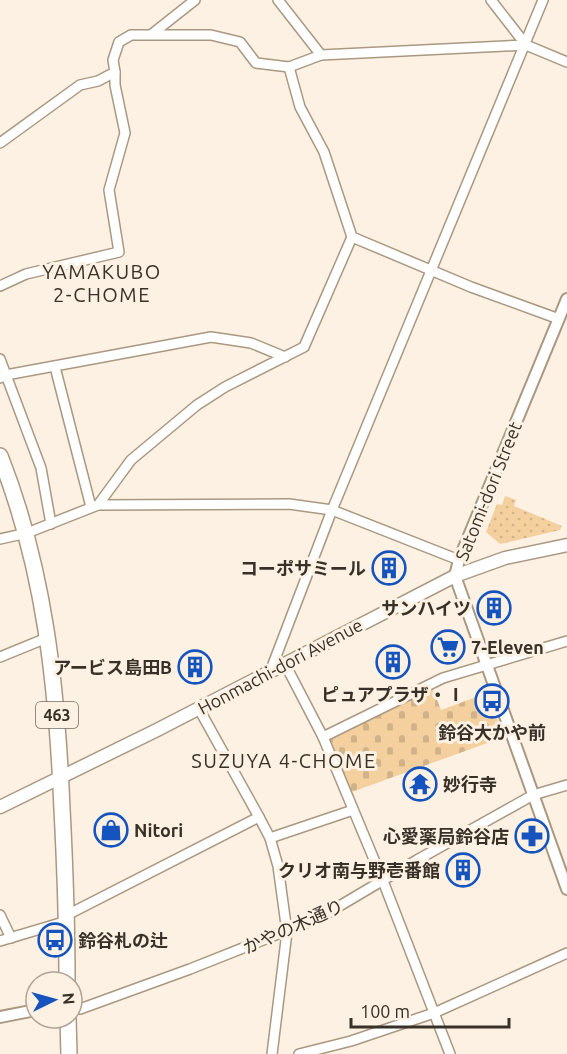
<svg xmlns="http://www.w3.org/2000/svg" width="567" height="1054" viewBox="0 0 567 1054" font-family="Ubuntu,'Noto Sans JP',sans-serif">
	<defs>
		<pattern id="cemetery-stones" width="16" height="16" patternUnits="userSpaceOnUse" patternTransform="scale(1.5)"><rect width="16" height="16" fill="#f4d09f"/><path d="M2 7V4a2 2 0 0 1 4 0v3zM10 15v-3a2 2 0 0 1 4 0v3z" fill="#d2b389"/></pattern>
		<pattern id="park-dots" width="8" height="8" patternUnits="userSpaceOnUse" patternTransform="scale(1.5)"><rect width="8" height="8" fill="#f4d09f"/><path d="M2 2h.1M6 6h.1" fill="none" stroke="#d2b389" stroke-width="1.8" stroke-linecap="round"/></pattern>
	</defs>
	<rect width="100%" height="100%" fill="#fcf1e2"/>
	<polygon fill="url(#cemetery-stones)" points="432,687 441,710 487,693 504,737 349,793 327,736"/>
	<polygon fill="url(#park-dots)" points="505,496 516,500 514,506 562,526 560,530 500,544 486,532 497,504 502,505"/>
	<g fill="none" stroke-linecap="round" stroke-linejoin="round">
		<g stroke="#aa9881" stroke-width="12">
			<g id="minor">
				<polyline points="491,0 526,45"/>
				<polyline points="152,34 195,0"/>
				<polyline points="321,55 526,45 567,62"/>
				<polyline points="289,67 300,107 324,152 352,237 471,287 559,319"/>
				<polyline points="0,143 80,85 98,81 115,72"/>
				<polyline points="0,286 26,274 119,252 109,190 125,133 115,85 115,72 113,60 119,42 131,35 211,35 240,42 256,63 289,67 321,55 278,0"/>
				<polyline points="0,359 41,468 51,524"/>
				<polyline points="55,367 91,507"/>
				<polyline points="0,378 6,375 211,337 251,343 285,357"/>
				<polyline points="98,505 131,460 197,405 225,387 304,347 352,237"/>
				<polyline points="0,539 27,533 98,505 289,504 332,510 459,560"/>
				<polyline points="0,657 49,637"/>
				<polyline points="285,664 323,737 383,881 450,1054"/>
				<polyline points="270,672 332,510 543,0"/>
				<polyline points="199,709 259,817 270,838 278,866 287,932 272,1054"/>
				<polyline points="323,737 443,678 567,641"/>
				<polyline points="270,838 353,810"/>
				<polyline points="0,915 11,938"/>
				<polyline points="67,915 259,817"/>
				<polyline points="0,941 67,921"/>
				<polyline points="72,1009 80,1009 190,969 321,917 417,860 533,795 567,785"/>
				<polyline points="299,1054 351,1041 434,1013 567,953"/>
			</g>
		</g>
		<g stroke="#aa9881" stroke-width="14">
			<g id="tertiary">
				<polyline points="567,299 459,560 455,576 567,889"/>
				<polyline points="0,1017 36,1010"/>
			</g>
		</g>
		<g stroke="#aa9881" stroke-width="15">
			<polyline id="secondary" points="0,807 157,730 455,576 505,558 567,545"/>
		</g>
		<g stroke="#aa9881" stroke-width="18">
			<g id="trunk">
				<path d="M0,456C45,570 57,688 62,809C65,867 67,924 67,982"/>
				<polyline points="68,1018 69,1054"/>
			</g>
		</g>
		<use href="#minor" stroke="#fff" stroke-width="9"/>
		<use href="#tertiary" stroke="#fff" stroke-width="10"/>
		<use href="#secondary" stroke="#fff" stroke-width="12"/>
		<use href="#trunk" stroke="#fff" stroke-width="15"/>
	</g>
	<defs>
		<g id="building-ring" transform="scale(1.725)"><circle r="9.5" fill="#fcf1e2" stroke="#1553be" stroke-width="1.5"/><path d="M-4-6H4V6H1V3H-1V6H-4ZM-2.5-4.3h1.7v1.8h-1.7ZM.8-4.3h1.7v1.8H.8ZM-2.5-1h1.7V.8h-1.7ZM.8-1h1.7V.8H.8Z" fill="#1553be"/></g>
		<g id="supermarket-ring" transform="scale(1.725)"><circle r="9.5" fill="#fcf1e2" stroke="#1553be" stroke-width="1.5"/><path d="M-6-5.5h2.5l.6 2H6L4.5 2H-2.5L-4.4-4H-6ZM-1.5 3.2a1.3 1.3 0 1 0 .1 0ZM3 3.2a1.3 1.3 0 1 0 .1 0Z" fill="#1553be"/></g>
		<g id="bus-ring" transform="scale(1.725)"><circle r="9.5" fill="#fcf1e2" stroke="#1553be" stroke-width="1.5"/><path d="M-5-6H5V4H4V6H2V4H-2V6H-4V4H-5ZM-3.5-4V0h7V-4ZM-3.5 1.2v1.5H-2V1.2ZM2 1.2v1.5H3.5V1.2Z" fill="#1553be"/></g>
		<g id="temple-ring" transform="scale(1.725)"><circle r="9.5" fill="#fcf1e2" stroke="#1553be" stroke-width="1.5"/><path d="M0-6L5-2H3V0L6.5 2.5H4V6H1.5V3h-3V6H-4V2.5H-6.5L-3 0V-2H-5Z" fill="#1553be"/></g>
		<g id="shop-ring" transform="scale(1.725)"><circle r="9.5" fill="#fcf1e2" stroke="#1553be" stroke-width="1.5"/><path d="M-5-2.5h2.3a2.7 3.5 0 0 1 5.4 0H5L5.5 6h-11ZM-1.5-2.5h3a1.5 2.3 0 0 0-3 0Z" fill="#1553be"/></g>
		<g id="pharmacy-ring" transform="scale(1.725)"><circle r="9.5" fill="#fcf1e2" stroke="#1553be" stroke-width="1.5"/><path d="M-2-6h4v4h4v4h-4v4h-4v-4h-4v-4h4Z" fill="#1553be"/></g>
	</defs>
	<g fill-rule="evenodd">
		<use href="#building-ring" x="389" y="568"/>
		<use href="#building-ring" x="494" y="608"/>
		<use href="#supermarket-ring" x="448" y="647"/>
		<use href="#building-ring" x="393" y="662"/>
		<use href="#building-ring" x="195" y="667"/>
		<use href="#bus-ring" x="492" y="701"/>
		<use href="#temple-ring" x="420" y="784"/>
		<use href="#shop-ring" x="111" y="830"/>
		<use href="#pharmacy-ring" x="532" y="836"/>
		<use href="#building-ring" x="463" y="870"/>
		<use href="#bus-ring" x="55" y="940"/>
	</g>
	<g text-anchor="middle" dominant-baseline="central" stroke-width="6" stroke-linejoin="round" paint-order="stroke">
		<rect fill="#fcf1e2" stroke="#736b5f" stroke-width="1.5" x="36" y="702" width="42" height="26" rx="4.5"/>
		<g font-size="16" font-weight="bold" fill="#383127">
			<text x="57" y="715">463</text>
		</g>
		<g font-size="18" fill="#383127" stroke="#fcf1e2">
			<text transform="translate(488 491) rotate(-68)">Satomi-dori Street</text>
			<text transform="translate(280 666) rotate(-28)">Honmachi-dori Avenue</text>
			<text transform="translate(293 926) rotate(-24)">かやの木通り</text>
		</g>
		<g font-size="18" font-weight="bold" fill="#383127" stroke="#fcf1e2" text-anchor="end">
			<text x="366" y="568">コーポサミール</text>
			<text x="471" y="608">サンハイツ</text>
			<text x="471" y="647" text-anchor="start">7-Eleven</text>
			<text x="172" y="667">アービス島田B</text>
			<text x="393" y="694" text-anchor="middle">ピュアプラザ・Ⅰ</text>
			<text x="492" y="732" text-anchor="middle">鈴谷大かや前</text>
			<text x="443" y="784" text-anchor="start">妙行寺</text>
			<text x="134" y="830" text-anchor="start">Nitori</text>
			<text x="509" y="836">心愛薬局鈴谷店</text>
			<text x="440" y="870">クリオ南与野壱番館</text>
			<text x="78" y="940" text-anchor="start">鈴谷札の辻</text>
		</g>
		<g font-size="20" letter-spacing="1.5" fill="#383127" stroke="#fcf1e2">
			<text x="102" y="271">YAMAKUBO<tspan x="102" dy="23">2-CHOME</tspan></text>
			<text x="284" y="760">SUZUYA 4-CHOME</text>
		</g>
	</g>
	<g transform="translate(54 1000) rotate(85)"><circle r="28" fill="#fcf1e2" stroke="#aea497" stroke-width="1.5"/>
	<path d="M0-4.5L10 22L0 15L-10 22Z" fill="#1553be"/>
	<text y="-9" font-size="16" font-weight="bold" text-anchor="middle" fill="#383127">N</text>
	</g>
	<path d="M351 1018v9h158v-9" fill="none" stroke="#383127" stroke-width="3"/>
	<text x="360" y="1018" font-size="18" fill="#383127" stroke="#fcf1e2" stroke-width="4.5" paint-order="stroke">100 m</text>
</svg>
